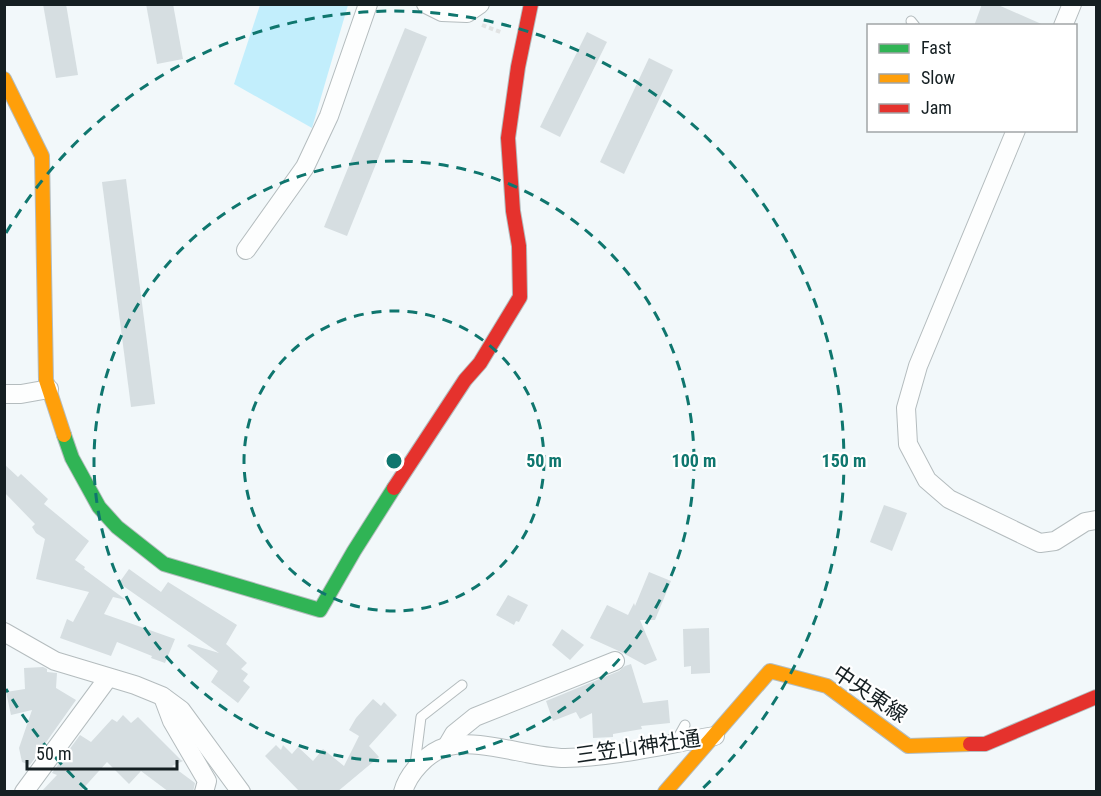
<svg xmlns="http://www.w3.org/2000/svg" width="1101" height="796" viewBox="0 0 1101 796" font-family="'Roboto Condensed','Noto Sans JP',sans-serif">
	<rect width="100%" height="100%" fill="#f2f8fa"/>
	<polygon fill="#c2eefc" points="260,5 348,5 312,128 234,84"/>
	<g fill="#d6dee1">
		<polygon points="43,4 66,4 78,75 56,78"/>
		<polygon points="146,4 173,4 183,59 157,64"/>
		<polygon points="982,4 996,4 1046,26 974,26"/>
		<polygon points="405,28 427,37 347,236 324,227"/>
		<polygon points="587,32 607,42 560,137 540,127"/>
		<polygon points="649,58 673,70 624,174 600,162"/>
		<polygon points="126,179 155,404 131,407 102,182"/>
		<polygon points="4,464 18,477 21,474 48,499 44,504 89,541 75,560 85,567 84,569 126,600 113,597 104,614 175,639 165,663 151,658 152,656 117,642 111,656 60,638 67,619 73,622 89,592 36,579 45,539 36,533 32,527 35,524 4,492"/>
		<polygon points="884,505 907,513 892,551 870,542"/>
		<polygon points="129,569 161,592 168,582 237,625 226,644 247,663 241,669 248,674 243,681 250,687 238,703 211,682 218,671 187,646 189,644 219,653 119,583"/>
		<polygon points="649,572 671,581 655,620 640,620 657,660 645,665 621,652 590,638 607,605 628,615 634,603 635,606"/>
		<polygon points="508,595 528,605 519,622 516,621 514,625 496,615"/>
		<polygon points="709,628 710,673 691,674 691,666 684,667 683,629"/>
		<polygon points="562,629 584,645 570,660 552,645"/>
		<polygon points="631,664 643,703 668,700 670,723 641,726 642,729 613,734 613,737 593,738 592,713 580,719 576,712 553,721 546,701 619,671 625,666"/>
		<polygon points="43,667 47,669 47,672 57,673 56,688 76,700 30,765 22,762 19,748 32,710 11,715 6,692 25,689 24,668"/>
		<polygon points="373,699 381,706 384,702 397,715 369,746 379,757 337,792 300,792 265,756 276,745 281,750 283,745 292,754 298,747 313,761 323,749 344,766 359,736 349,730 356,718"/>
		<polygon points="123,715 131,723 138,717 181,760 183,761 172,766 195,783 193,792 169,792 141,771 129,784 107,762 80,792 41,792 57,775 52,773 80,735 91,742 112,719 117,722"/>
	</g>
	<g fill="none" stroke-linecap="round" stroke-linejoin="round">
		<g stroke="#b4bcbe" stroke-width="11">
			<g id="lane">
				<polyline points="911,21 915,26"/>
				<polyline points="675,743 685,725"/>
				<polyline points="415,765 421,717 462,685"/>
			</g>
		</g>
		<g stroke="#b4bcbe" stroke-width="20">
			<g id="street">
				<polyline points="426,4 442,12 467,13 480,4"/>
				<polyline points="1063,26 1072,4"/>
				<polyline points="1016,130 918,366 906,408 908,444 927,480 949,499 1040,543 1055,541 1085,522 1096,520"/>
				<polyline points="246,250 305,167 329,116 368,4"/>
				<polyline points="4,394 21,394 49,389"/>
				<polyline points="4,632 55,661 135,685 162,696 181,710 241,792"/>
				<polyline points="163,697 172,721 207,781 204,792"/>
				<polyline points="447,746 454,734 475,717 615,661"/>
				<polyline points="24,792 108,678"/>
				<path d="M403,792C408,773 428,752 446,747C479,737 529,758 565,758C615,757 666,744 715,736"/>
			</g>
		</g>
		<g stroke="#b4bcbe" stroke-width="16">
			<polyline id="fast" points="64,435 72,458 99,507 117,527 164,564 320,610 354,551 394,488"/>
		</g>
		<g stroke="#b4bcbe" stroke-width="16">
			<g id="slow">
				<polyline points="4,79 42,156 46,380 64,435"/>
				<polyline points="665,792 770,671 827,686 908,746 970,744"/>
			</g>
		</g>
		<g stroke="#b4bcbe" stroke-width="16">
			<g id="jam">
				<polyline points="394,488 465,380 480,363 520,297 519,246 513,211 508,138 518,67 531,4"/>
				<polyline points="970,744 985,744 1096,697"/>
			</g>
		</g>
		<polyline stroke="#e1e3e3" stroke-width="4" stroke-dasharray="4.5 3" stroke-linecap="butt" points="482,25 503,33"/>
		<use href="#lane" stroke="#fdfefe" stroke-width="9"/>
		<use href="#street" stroke="#fdfefe" stroke-width="18"/>
		<use href="#fast" stroke="#30b455" stroke-width="14"/>
		<use href="#slow" stroke="#ff9f0a" stroke-width="14"/>
		<use href="#jam" stroke="#e5322d" stroke-width="14"/>
	</g>
	<g fill="none" stroke="#0f766e" stroke-width="3" stroke-dasharray="10 8">
		<circle cx="394" cy="461" r="150"/>
		<circle cx="394" cy="461" r="300"/>
		<path d="M87 790A450 450 0 0 1 6 689M6 233A450 450 0 1 1 701 790"/>
	</g>
	<g text-anchor="middle" dominant-baseline="central" stroke-width="4.5" stroke-linejoin="round" paint-order="stroke">
		<g font-size="21" fill="#151f22" stroke="#fff">
			<text transform="translate(870 694) rotate(34)">中央東線</text>
			<text transform="translate(638 747) rotate(-8)">三笠山神社通</text>
		</g>
	</g>
	<circle cx="394" cy="461" r="9" fill="#0f766e" stroke="#fff" stroke-width="3"/>
	<g font-size="18" text-anchor="middle" font-weight="bold" fill="#0f766e" stroke="#fff" stroke-width="4.5" stroke-linejoin="round" paint-order="stroke">
		<text x="544" y="467">50 m</text>
		<text x="694" y="467">100 m</text>
		<text x="844" y="467">150 m</text>
	</g>
	<rect width="1101" height="796" fill="none" stroke="#151f22" stroke-width="12"/>
	<rect x="867" y="24" width="210" height="108" fill="#ffffff" stroke="#a1a5a7" stroke-width="1.5"/>
	<rect x="879" y="44" width="30" height="9" fill="#30b455" stroke="#a1a5a7" stroke-width="1.5"/>
	<text x="921" y="54" font-size="18" fill="#151f22">Fast</text>
	<rect x="879" y="74" width="30" height="9" fill="#ff9f0a" stroke="#a1a5a7" stroke-width="1.5"/>
	<text x="921" y="84" font-size="18" fill="#151f22">Slow</text>
	<rect x="879" y="104" width="30" height="9" fill="#e5322d" stroke="#a1a5a7" stroke-width="1.5"/>
	<text x="921" y="114" font-size="18" fill="#151f22">Jam</text>
	<path d="M27 760v9h150v-9" fill="none" stroke="#151f22" stroke-width="3"/>
	<text x="36" y="760" font-size="18" fill="#151f22" stroke="#ffffff" stroke-width="4.5" paint-order="stroke">50 m</text>
</svg>
